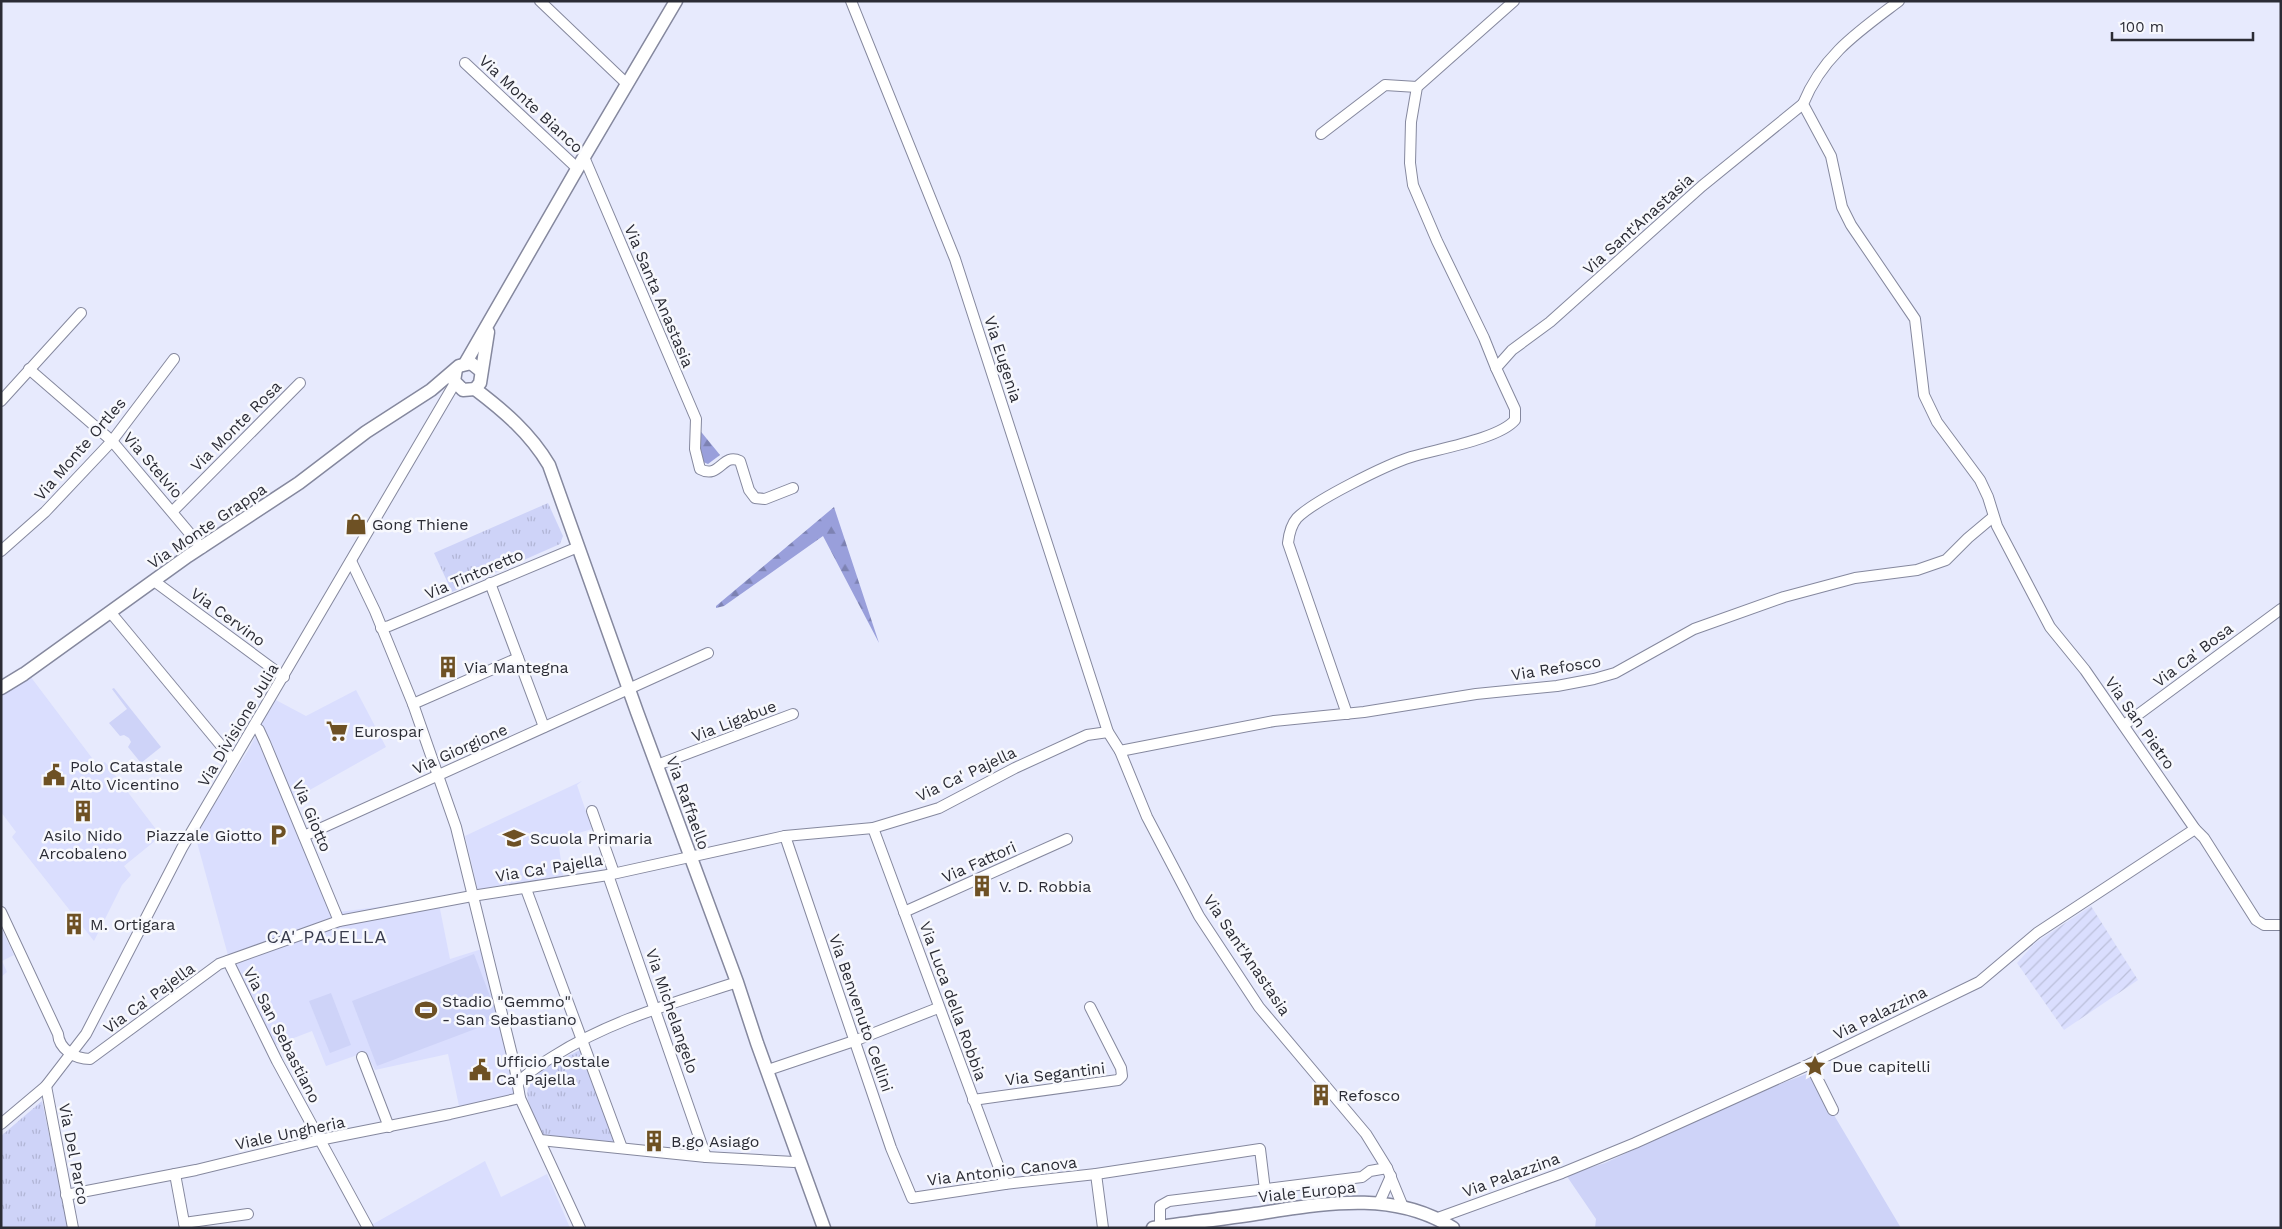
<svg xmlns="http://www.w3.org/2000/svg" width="2282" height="1229" viewBox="0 0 2282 1229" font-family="'Work Sans',sans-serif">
	<defs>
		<pattern id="industrial-furrows" width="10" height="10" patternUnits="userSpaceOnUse" patternTransform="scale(1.25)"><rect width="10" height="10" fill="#dadefe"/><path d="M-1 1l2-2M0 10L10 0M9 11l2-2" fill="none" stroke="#bbbfda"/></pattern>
		<pattern id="forest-firs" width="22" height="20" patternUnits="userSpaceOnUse" patternTransform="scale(1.25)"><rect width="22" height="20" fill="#999fdb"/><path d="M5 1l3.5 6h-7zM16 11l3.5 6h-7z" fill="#7d82b2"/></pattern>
		<pattern id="park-tufts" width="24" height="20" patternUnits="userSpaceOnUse" patternTransform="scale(1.25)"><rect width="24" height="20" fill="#ced3f8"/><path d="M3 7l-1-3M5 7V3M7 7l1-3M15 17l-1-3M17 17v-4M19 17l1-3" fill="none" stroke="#b1b5d5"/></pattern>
	</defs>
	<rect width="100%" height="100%" fill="#e7eafd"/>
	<g fill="#dadefe">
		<polygon points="27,672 98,766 105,762 161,836 124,866 131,875 122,885 94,941 12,837 16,832 1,812 1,692"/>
		<polygon points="356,690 386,747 292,800 339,912 438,899 450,959 485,948 518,1083 512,1098 459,1106 448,1054 375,1070 366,1052 326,1066 312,1031 268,1048 229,959 195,835 249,749 274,699 306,716"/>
		<polygon points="582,781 577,785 592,829 558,839 563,876 478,891 465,836"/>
		<polygon points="1,927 14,955 2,961 7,972 1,977"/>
		<polygon points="485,1161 501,1197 547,1174 570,1228 366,1228"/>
	</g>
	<polygon fill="url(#industrial-furrows)" points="2091,906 2138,980 2064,1030 2017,963 2035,943"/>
	<g fill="#ced3f8">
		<polygon points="114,688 161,747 141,763 128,747 131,742 129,738 124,735 120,736 109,723 127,709 112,689"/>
		<polygon points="474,954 499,1020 377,1066 352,1001"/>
		<polygon points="331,993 351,1045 330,1053 309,1001"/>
		<polygon points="1809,1073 1901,1228 1595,1228 1596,1219 1566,1175 1605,1163 1754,1094"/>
	</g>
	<g fill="url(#forest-firs)">
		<polygon points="698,428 720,455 708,464 701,461"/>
		<polygon points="834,507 879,643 823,536 724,606 716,608 716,606"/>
	</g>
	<g fill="url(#park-tufts)">
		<polygon points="548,503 563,536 560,544 452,592 434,553"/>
		<path d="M580,1050L615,1143L543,1136C539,1125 532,1114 529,1103C519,1073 559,1061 580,1050Z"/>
		<polygon points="42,1101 69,1228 1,1228 1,1136"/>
	</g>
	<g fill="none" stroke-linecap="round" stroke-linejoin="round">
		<g stroke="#85889e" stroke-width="12">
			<g id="minor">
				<polyline points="540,1 627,84"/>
				<polyline points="851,1 955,259 1108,732 1120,751 1147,817 1199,916 1259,1007 1366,1134 1387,1168 1403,1207"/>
				<path d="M1899,1C1858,32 1823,55 1803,104L1831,156L1842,207L1851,225L1915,319L1924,395L1937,422L1980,480L1988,497L1997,526L2050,627L2085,670L2195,829L2204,838L2256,920L2264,925H2281"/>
				<polyline points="465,63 577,168"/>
				<polyline points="1321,134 1385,85 1417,87"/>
				<path d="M584,157L696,419L695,449L700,469C720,480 722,452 740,461L749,490L755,498L765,499L793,488"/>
				<polyline points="1496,368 1484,338 1437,241 1413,185 1410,163 1411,122 1417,87 1514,1"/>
				<polyline points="29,369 112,441 202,548"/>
				<polyline points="1,401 81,313"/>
				<polyline points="173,511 300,383"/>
				<polyline points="1,551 45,512 112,441 174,359"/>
				<polyline points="351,561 375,611 413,704 456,827 514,1063 520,1098 580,1228"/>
				<polyline points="154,581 284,677"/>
				<polyline points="490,583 544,727"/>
				<polyline points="111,613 233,760"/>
				<polyline points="381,628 389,626 578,547"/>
				<polyline points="413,704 518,658"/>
				<path d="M1347,714L1288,543C1289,534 1291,525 1297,518C1315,500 1386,465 1411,457C1437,449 1499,439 1515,420V409L1496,368L1512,350L1550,322L1702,186L1803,104"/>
				<polyline points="2124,725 2281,609"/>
				<polyline points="254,726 259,730 265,743 339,921"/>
				<polyline points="1120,751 1274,721 1364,712 1476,694 1557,686 1594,679 1615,673 1694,629 1784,597 1855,578 1917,570 1946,560 1968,538 1993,517"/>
				<polyline points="657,765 793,714"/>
				<polyline points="592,811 614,873"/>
				<polyline points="873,828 1005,1184"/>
				<polyline points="304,836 708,653"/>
				<polyline points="785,836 891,1148 912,1198 1005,1184 1096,1174 1260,1149 1265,1190"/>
				<polyline points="608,875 706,1157"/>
				<polyline points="526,889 622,1148"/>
				<path d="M1,912L58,1034C59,1049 75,1059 90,1059L219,964L339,921L472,896L608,875L785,836L873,828L939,808L1015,768L1087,735L1108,732"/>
				<polyline points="904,912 1067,839"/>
				<polyline points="228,961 277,1061 368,1228"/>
				<polyline points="362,1057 389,1127"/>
				<polyline points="1810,1064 1833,1110"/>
				<polyline points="768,1070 854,1041 938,1008"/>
				<path d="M518,1083C528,1072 541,1064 554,1056C611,1020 674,1003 737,982"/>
				<polyline points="46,1086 73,1228"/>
				<polyline points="973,1100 1118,1080 1122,1076 1121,1068 1090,1007"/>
				<polyline points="1,1124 46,1086 86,1034 182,848 455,383"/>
				<polyline points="540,1140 706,1157 794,1162 799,1159"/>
				<polyline points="175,1174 185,1228"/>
				<polyline points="1096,1174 1103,1228"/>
				<polyline points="66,1195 196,1170 319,1140 450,1114 520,1098"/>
				<polyline points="1379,1203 1391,1176"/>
				<polyline points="1438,1218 1562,1173 1635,1143 1810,1064 1979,982 2037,933 2195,829"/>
				<polyline points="184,1223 248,1214"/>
				<polyline points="1160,1227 1160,1206 1169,1201 1362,1177 1370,1171 1387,1168"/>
			</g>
		</g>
		<g stroke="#85889e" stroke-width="15">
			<g id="major">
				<polyline points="466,362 584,157 676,1"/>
				<polyline points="456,369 454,381 463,390 475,389 480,383 488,332"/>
				<path d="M475,389C504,411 530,433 549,465L637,712L737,982L757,1043L824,1228"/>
				<polyline points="1,688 24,674 188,556 299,483 366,432 431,390 459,366 471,363 481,371"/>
				<path d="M1153,1228C1187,1223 1221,1219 1255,1214C1322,1204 1393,1189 1453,1228"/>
			</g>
		</g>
		<use href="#minor" stroke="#fff" stroke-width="10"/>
		<use href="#major" stroke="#fff" stroke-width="12"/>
	</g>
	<defs>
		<g id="shop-bare" transform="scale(1.725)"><path d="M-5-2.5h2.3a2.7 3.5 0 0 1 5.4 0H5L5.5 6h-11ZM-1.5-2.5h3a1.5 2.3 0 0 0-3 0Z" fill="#6e5124" stroke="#f7f8fd" stroke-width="2.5" paint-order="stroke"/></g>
		<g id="building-bare" transform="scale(1.725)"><path d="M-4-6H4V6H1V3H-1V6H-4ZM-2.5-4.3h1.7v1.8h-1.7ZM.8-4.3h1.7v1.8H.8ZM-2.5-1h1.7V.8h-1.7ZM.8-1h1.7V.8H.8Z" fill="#6e5124" stroke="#f7f8fd" stroke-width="2.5" paint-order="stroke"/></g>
		<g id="supermarket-bare" transform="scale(1.725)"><path d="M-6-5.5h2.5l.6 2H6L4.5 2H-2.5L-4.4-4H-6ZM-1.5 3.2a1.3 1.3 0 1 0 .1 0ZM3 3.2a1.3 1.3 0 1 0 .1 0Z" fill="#6e5124" stroke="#f7f8fd" stroke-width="2.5" paint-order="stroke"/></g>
		<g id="civic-bare" transform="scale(1.725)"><path d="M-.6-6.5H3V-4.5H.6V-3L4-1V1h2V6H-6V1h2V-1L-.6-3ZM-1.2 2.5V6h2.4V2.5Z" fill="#6e5124" stroke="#f7f8fd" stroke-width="2.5" paint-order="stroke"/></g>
		<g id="parking-bare" transform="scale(1.725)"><path d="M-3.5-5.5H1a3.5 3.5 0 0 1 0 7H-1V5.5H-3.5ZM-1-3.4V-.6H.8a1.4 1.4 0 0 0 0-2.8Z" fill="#6e5124" stroke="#f7f8fd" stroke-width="2.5" paint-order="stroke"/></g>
		<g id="school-bare" transform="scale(1.725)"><path d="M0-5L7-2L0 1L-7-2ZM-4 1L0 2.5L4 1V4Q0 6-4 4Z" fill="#6e5124" stroke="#f7f8fd" stroke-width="2.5" paint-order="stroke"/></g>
		<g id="stadium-bare" transform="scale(1.725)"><path d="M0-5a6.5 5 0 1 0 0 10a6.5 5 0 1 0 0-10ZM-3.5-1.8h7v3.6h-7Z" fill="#6e5124" stroke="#f7f8fd" stroke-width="2.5" paint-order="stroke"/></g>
		<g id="sight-bare" transform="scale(1.725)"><path d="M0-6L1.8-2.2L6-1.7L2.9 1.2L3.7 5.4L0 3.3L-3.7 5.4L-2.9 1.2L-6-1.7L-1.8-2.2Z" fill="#6e5124" stroke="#f7f8fd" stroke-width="2.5" paint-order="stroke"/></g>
	</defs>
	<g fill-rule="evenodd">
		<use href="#shop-bare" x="356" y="524"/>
		<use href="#building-bare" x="448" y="667"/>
		<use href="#supermarket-bare" x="337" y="731"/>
		<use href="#civic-bare" x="54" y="775"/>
		<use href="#building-bare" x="83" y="811"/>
		<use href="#parking-bare" x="278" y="835"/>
		<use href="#school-bare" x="514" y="838"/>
		<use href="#building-bare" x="982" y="886"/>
		<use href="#building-bare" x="74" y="924"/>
		<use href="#stadium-bare" x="426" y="1010"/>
		<use href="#sight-bare" x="1815" y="1066"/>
		<use href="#civic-bare" x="480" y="1070"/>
		<use href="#building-bare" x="1321" y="1095"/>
		<use href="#building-bare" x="654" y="1141"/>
	</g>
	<g text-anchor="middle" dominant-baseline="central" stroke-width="5" stroke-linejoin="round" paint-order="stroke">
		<g font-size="16" fill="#2b2c35" stroke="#f7f8fd">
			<text transform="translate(531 104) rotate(43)">Via Monte Bianco</text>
			<text transform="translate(1638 224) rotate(-42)">Via Sant'Anastasia</text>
			<text transform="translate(659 296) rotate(67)">Via Santa Anastasia</text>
			<text transform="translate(1003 359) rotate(72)">Via Eugenia</text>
			<text transform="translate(236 426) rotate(-45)">Via Monte Rosa</text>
			<text transform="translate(80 449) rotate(-49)">Via Monte Ortles</text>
			<text transform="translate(153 465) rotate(49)">Via Stelvio</text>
			<text transform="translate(207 526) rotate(-34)">Via Monte Grappa</text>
			<text transform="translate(474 574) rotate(-23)">Via Tintoretto</text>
			<text transform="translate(228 617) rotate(36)">Via Cervino</text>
			<text transform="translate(2193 655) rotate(-37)">Via Ca' Bosa</text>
			<text transform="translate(1556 668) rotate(-9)">Via Refosco</text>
			<text transform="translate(734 721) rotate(-21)">Via Ligabue</text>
			<text transform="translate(2140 723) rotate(55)">Via San Pietro</text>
			<text transform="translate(238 725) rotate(-59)">Via Divisione Julia</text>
			<text transform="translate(460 749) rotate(-24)">Via Giorgione</text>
			<text transform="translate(966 774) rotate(-25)">Via Ca' Pajella</text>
			<text transform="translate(688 803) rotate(70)">Via Raffaello</text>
			<text transform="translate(312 816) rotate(67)">Via Giotto</text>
			<text transform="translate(979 862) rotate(-24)">Via Fattori</text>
			<text transform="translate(549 868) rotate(-9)">Via Ca' Pajella</text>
			<text transform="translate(1247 955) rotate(56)">Via Sant'Anastasia</text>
			<text transform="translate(149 998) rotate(-36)">Via Ca' Pajella</text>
			<text transform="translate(953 1001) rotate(70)">Via Luca della Robbia</text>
			<text transform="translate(672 1011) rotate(71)">Via Michelangelo</text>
			<text transform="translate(861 1013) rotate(71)">Via Benvenuto Cellini</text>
			<text transform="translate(1880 1013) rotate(-26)">Via Palazzina</text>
			<text transform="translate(282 1035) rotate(63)">Via San Sebastiano</text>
			<text transform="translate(1055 1074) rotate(-7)">Via Segantini</text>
			<text transform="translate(290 1133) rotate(-12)">Viale Ungheria</text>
			<text transform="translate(74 1154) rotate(79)">Via Del Parco</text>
			<text transform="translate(1002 1171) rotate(-7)">Via Antonio Canova</text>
			<text transform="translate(1511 1175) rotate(-20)">Via Palazzina</text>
			<text transform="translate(1307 1192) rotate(-6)">Viale Europa</text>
		</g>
		<g font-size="16" fill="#2b2c35" stroke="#f7f8fd" text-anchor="start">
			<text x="372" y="524">Gong Thiene</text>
			<text x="464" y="667">Via Mantegna</text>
			<text x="354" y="731">Eurospar</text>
			<text x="70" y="766">Polo Catastale<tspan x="70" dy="18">Alto Vicentino</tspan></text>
			<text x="83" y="835" text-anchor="middle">Asilo Nido<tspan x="83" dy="18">Arcobaleno</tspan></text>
			<text x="262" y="835" text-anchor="end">Piazzale Giotto</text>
			<text x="530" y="838">Scuola Primaria</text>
			<text x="999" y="886">V. D. Robbia</text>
			<text x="90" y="924">M. Ortigara</text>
			<text x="442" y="1001">Stadio "Gemmo"<tspan x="442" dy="18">- San Sebastiano</tspan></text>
			<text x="496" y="1061">Ufficio Postale<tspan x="496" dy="18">Ca' Pajella</tspan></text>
			<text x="1832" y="1066">Due capitelli</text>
			<text x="1338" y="1095">Refosco</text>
			<text x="671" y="1141">B.go Asiago</text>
		</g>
		<g font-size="18" letter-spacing="1" fill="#383b4d" stroke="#f7f8fd">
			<text x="327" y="936">CA' PAJELLA</text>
		</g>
	</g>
	<rect width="2282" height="1229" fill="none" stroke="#2b2c35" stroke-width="5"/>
	<path d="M2112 32v8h141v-8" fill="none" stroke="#2b2c35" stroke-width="2.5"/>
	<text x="2120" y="32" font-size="15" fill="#2b2c35" stroke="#f7f8fd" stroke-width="4" paint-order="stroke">100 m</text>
</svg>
